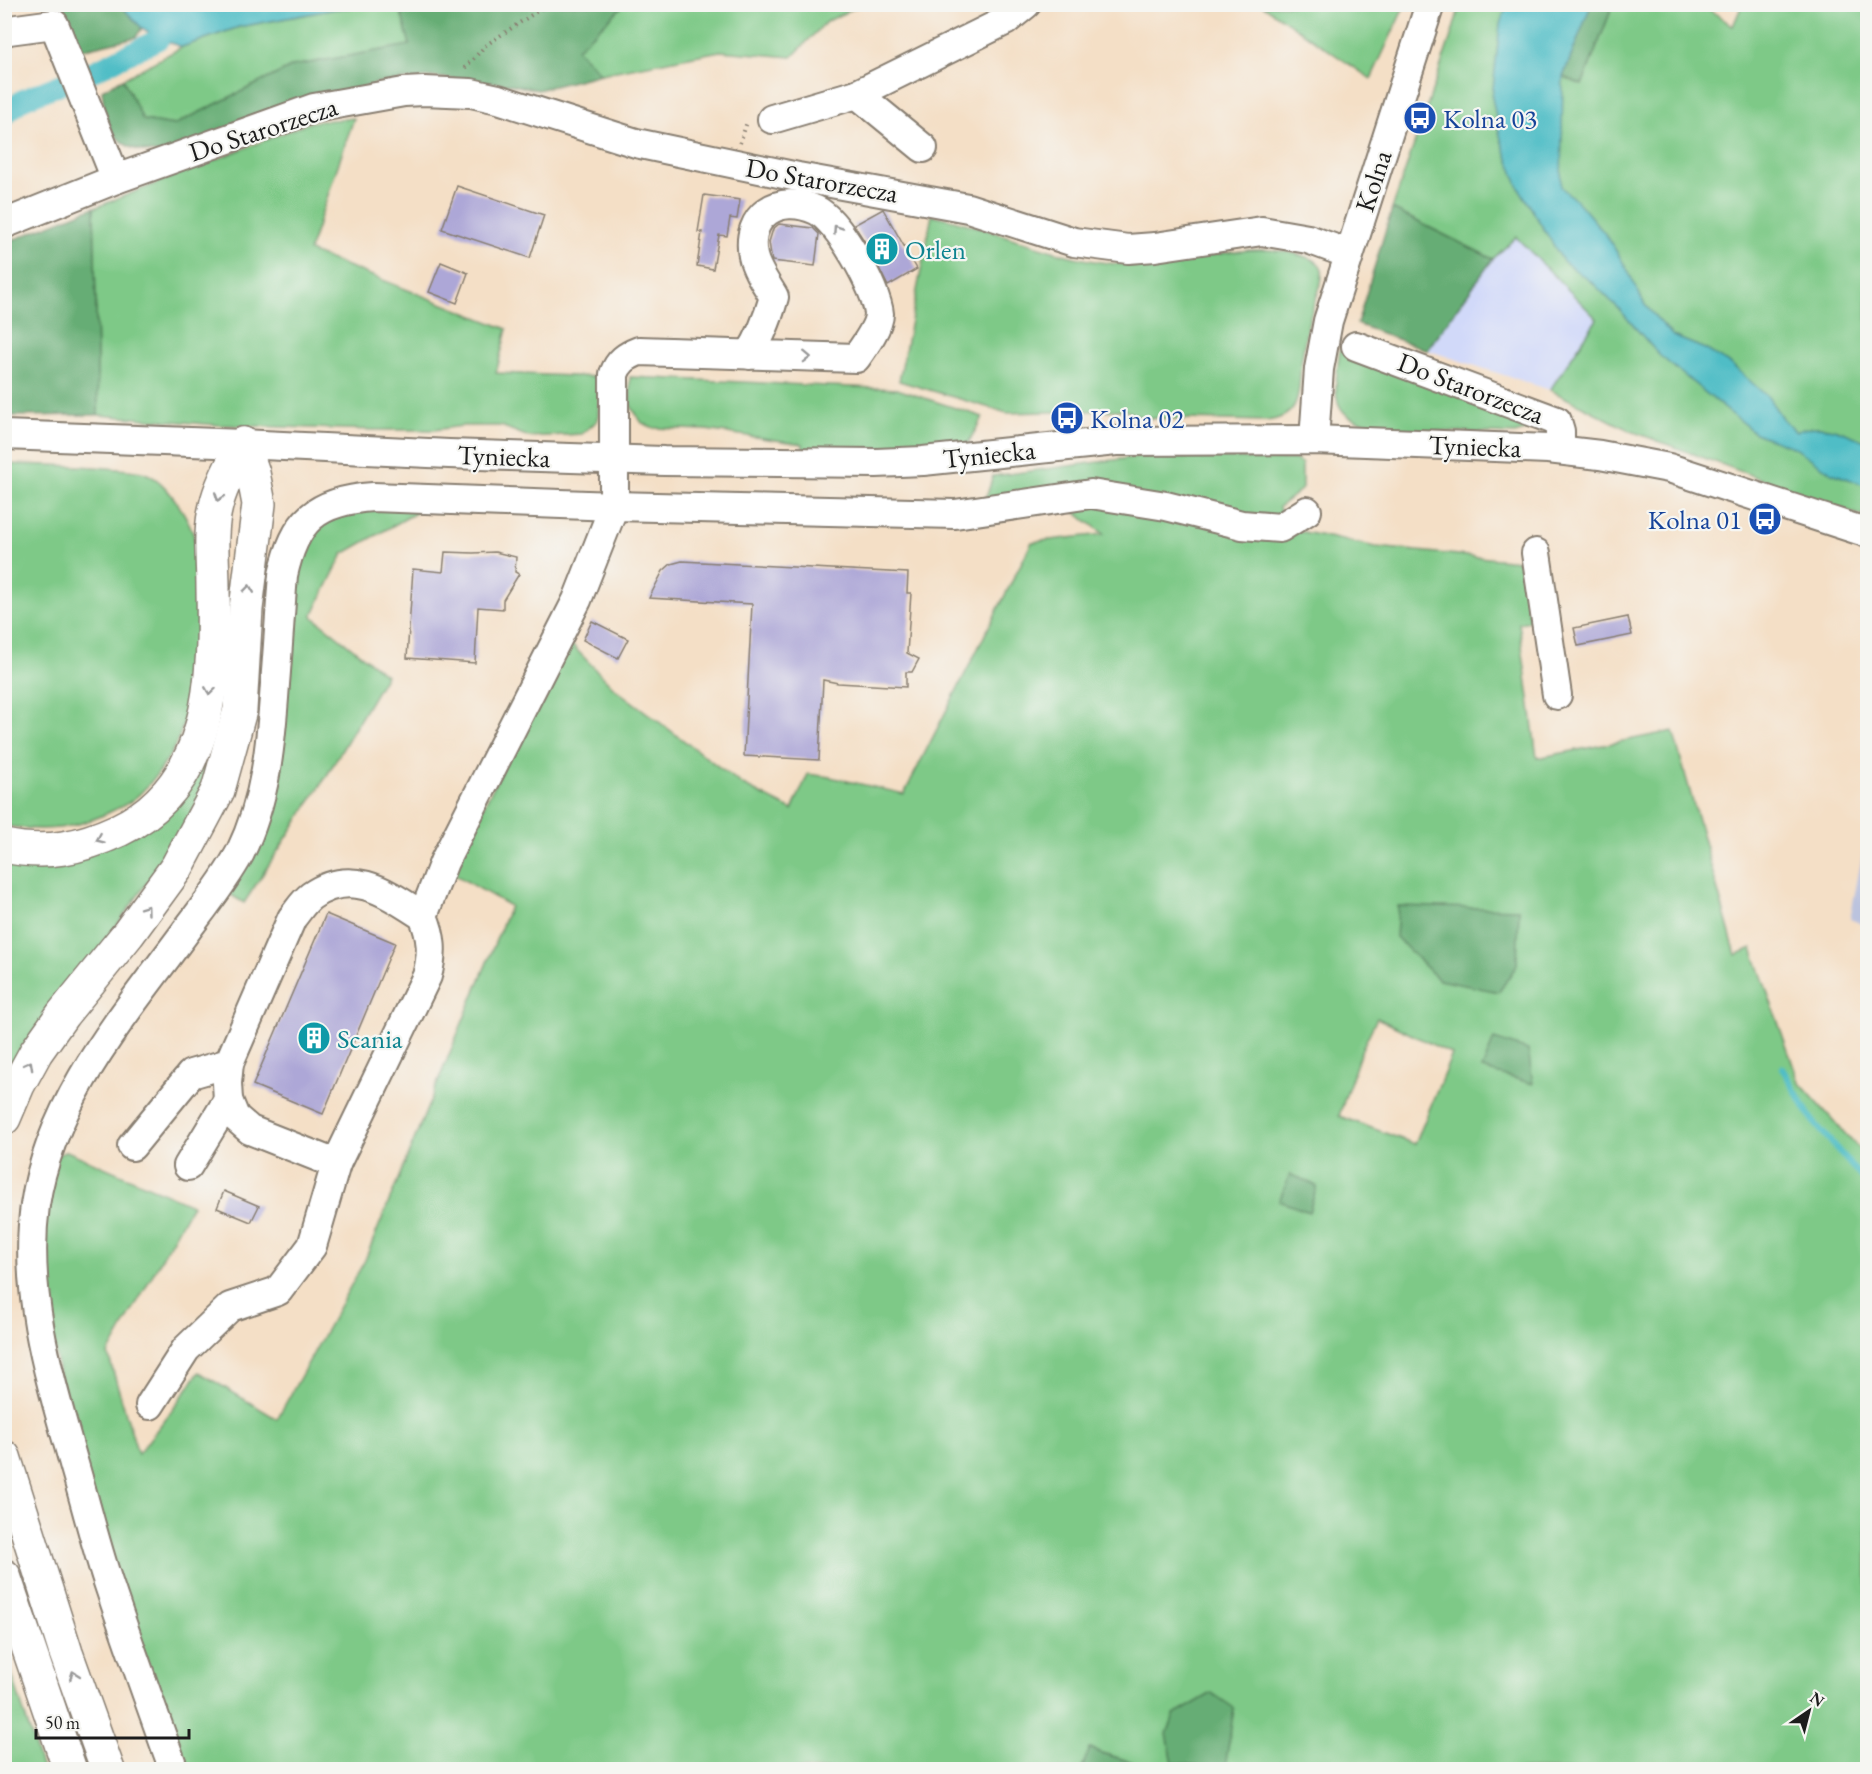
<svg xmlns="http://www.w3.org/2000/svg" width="1872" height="1774" viewBox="0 0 1872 1774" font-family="'EB Garamond',serif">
	<rect width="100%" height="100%" fill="#f6f6f2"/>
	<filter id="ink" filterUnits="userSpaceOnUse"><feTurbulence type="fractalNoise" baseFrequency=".0167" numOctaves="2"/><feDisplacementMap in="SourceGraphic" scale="12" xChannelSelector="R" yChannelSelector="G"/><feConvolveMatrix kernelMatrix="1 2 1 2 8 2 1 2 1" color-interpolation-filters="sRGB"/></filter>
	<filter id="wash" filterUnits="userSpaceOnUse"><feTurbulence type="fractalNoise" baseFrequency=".008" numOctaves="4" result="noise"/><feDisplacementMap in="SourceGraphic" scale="24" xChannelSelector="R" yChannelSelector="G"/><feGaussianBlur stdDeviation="1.35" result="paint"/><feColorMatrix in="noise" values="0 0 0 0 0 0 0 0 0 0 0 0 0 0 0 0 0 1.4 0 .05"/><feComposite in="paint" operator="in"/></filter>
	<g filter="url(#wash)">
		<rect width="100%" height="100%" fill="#f4dfc6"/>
		<polygon fill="#d1d9f9" points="1516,237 1597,320 1550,390 1427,350 1493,259"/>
		<polygon fill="#bbc3de" points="1867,830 1867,926 1850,919"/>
		<g fill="#7ec987" stroke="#4d7252" stroke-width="1.5" fill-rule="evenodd">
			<polygon points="373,5 399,5 411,45 293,66 174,125 143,120 123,79 182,47 239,27 335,9"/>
			<polygon points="624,5 860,5 826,22 792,57 720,51 601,74 576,49"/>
			<polygon points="1262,5 1405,5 1371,79"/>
			<polygon points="1460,5 1522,5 1545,101 1591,5 1563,77 1582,85 1613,5 1703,5 1733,26 1742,5 1867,5 1867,518 1631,431 1550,390 1597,319 1516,237 1493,259 1392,209 1453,30"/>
			<polygon points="354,118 309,251 507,329 496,373 600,377 598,420 582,434 529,437 501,426 462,426 434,430 374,430 218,425 98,415 94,208 311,122"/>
			<path d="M932,215C1013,231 1075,273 1162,263C1209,258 1259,240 1306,257C1310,259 1314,259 1318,263C1321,266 1323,271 1322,275C1322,287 1315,299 1312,310C1306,328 1304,346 1301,364C1298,393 1302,417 1266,421L1144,418L1124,410L1007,413L899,381Z"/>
			<path d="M1340,349L1530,424L1528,430L1515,434L1374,429L1373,423C1325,420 1336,384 1340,349Z"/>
			<polygon points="630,377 897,389 983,417 967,445 931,448 803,449 803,444 706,430 654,428 642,423 630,405"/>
			<path d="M1136,457L1295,459L1302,464V489L1279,507L1285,528L1376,547L1519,561L1530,621L1519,623L1537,758L1673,731L1736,955L1752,948L1799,1082L1867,1158V1769L1127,1770L1131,1762L1090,1749L1082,1770L187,1769L113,1568L61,1389L40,1252L52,1157L67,1151L192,1205L108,1354L138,1454L173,1409L199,1372L277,1419L365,1260L510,906L450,872L568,641L614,688L743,785L792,810L808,774L830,777L904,794L1032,542L1104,534L1060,501H985L993,476ZM1377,1018L1452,1054L1415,1144L1339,1116L1361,1051Z"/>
			<path d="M5,464C42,465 80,465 118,469C126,470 137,470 145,473C167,481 192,521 196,544C203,596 196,688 179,737C170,759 152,784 134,799C128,804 120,807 114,810C75,830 47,832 5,826Z"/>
			<polygon points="433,503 343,554 312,616 386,675 326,777 244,903 226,892 253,842 291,568 327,514"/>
			<polygon points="230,594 224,701 207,781 182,833 5,1084 5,856 170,807 224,608"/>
			<polygon points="5,1653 42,1769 5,1769"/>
		</g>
		<g fill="#66ad74" stroke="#416448" stroke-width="1.5">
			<polygon points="62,5 120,5 142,28 136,37 80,50"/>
			<path d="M399,5H624L577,49L601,74L538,90L508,84L432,77L377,83L165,154C154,152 138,152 128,146C107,135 104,112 102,90L123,79L143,120L174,125L293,66L410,45Z"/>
			<polygon points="1591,5 1613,5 1582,85 1563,77"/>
			<polygon points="94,207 98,415 5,416 5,243"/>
			<polygon points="1392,209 1493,259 1427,350 1357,324"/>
			<polygon points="1398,906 1519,909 1517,965 1499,992 1439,980 1396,937"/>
			<polygon points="1494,1039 1528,1050 1533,1084 1482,1069"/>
			<polygon points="1290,1174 1317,1186 1309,1212 1279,1201"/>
			<polygon points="1212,1693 1234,1708 1225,1768 1173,1763 1167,1734 1174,1715"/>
			<polygon points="1089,1749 1131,1762 1127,1769 1082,1769"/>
		</g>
		<g fill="#4fbdc6" stroke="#366c71" stroke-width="1.5">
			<polygon points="120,5 373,5 335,9 239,27 182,47 159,39 142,28"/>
			<path d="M1507,5H1591L1563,77L1561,187L1580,204L1607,236L1626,267L1645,305L1673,336L1705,349L1732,365L1768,397L1782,418L1796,432C1820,420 1844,432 1867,442V486L1832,473L1795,448L1755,433L1659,355L1620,310L1594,284L1563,261L1519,188L1501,140L1492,98L1500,24Z"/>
		</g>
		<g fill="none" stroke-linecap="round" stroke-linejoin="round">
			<polyline stroke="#4fbdc6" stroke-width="6" points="1782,1068 1812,1120 1868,1185"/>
			<polyline stroke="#4fbdc6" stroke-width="21" points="4,116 22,100 96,70 159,39"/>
		</g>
		<g id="blocks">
			<g fill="#ada7d7">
				<polygon points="457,186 544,215 530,258 442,229"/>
				<polygon points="704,195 740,200 737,219 730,218 727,236 719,235 713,269 697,266 702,232 698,232"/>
				<polygon points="883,209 917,269 888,286 869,248 854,225"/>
				<polygon points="779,224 813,228 819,234 815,266 772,261 769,242 773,229"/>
				<polygon points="441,262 468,273 457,303 429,292"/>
				<polygon points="445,552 473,553 495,552 516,557 515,572 519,574 503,600 503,609 478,607 475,663 407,658 413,569 443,572"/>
				<polygon points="682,561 908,573 907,593 911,593 907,653 919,659 912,672 906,672 906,687 838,683 823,680 819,760 744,756 752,604 649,598 663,571 671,564"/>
				<polygon points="1628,617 1632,635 1578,646 1574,628"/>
				<polygon points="592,621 628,639 618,658 583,640"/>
				<polygon points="326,914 395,943 323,1114 253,1085"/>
				<polygon points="224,1191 259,1206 251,1222 217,1208"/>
			</g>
		</g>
	</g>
	<g filter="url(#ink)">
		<use href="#blocks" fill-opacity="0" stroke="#887e71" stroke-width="1.5"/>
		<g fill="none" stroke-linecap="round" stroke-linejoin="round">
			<g stroke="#887e71" stroke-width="32">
				<g id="minor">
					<polyline points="4,32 9,30 54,24 116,179"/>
					<polyline points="857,94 923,148"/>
					<polyline points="772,119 857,94 1005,21 1026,4"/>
					<polyline points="4,224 116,179 314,108 404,92 424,91 471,93 498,99 636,143 798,177 968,208 1074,242 1128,249 1155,247 1262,231 1308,239 1349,254"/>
					<polyline points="1356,346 1557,421 1560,431 1560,450"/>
					<polyline points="4,435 243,444 449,454 664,461 876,463 923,461 1116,441 1314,440 1548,449 1600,455 1669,468 1868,533"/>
					<polyline points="1314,440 1319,369 1328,321 1430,4"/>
					<polyline points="1536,553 1557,695"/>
					<path d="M423,916C387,893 352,867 311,896C303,902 298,911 292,918L229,1063L227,1083L228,1100L235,1117L250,1130L336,1164L427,976C433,953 432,937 423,916L444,862L577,600L614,506V374C619,361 626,356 639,351L856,358C863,348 879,327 879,314C877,289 838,220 816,210C779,193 745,215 753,256C756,270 767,285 774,297C768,318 761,337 749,355"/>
					<polyline points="132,1146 191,1074 229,1063"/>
					<polyline points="188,1166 228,1100"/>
					<polyline points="150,1405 186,1349 230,1307 278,1291 312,1246 336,1164"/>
					<path d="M174,1770C152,1709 130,1648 110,1588C96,1547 86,1505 74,1464C50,1379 23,1295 35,1205C51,1097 127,1012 189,927C207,903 226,879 240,853C266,800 271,743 275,684C278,648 280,612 283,575C295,520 316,501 373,497L614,506L955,514L1091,494L1166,506L1242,525L1280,528L1307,511"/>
				</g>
			</g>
			<g stroke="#887e71" stroke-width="36">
				<g id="highway">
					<path d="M4,846C47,855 80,848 119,830C213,785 215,678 213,588C213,561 209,532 216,506C221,484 233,464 243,444"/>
					<polyline points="4,1118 18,1085 36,1052 63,1014 128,934 177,867 218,790 240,710 246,609 259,504 253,473 243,444"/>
					<polyline points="4,1457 66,1653 108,1770"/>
					<polyline points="4,1576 70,1770"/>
				</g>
			</g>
			<g stroke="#887e71" stroke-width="4" stroke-dasharray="1.5 4.5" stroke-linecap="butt">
				<polyline points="465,68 486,45 548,4"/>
				<polyline points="740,143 747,122"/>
			</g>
			<use href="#minor" stroke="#fff" stroke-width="28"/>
			<use href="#highway" stroke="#fff" stroke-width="33"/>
		</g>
		<defs><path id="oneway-chevron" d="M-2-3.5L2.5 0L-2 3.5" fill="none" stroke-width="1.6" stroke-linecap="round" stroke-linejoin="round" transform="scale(1.5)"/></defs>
		<g stroke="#999">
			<use href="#oneway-chevron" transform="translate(837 229) rotate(-124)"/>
			<use href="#oneway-chevron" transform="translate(807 357) rotate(2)"/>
			<use href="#oneway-chevron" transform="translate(219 497) rotate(110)"/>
			<use href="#oneway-chevron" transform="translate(249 589) rotate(-83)"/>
			<use href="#oneway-chevron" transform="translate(210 691) rotate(98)"/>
			<use href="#oneway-chevron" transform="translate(100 839) rotate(157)"/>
			<use href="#oneway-chevron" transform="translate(146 909) rotate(-54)"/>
			<use href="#oneway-chevron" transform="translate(29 1065) rotate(-61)"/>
			<use href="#oneway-chevron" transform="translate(74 1675) rotate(-110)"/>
		</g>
	</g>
	<defs>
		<g id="bus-disc" transform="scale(1.725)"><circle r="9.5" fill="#1a4fb4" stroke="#f6f6f2"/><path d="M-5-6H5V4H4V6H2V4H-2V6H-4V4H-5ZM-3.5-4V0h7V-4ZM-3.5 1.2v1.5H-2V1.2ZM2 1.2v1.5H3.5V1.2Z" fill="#fff"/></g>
		<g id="building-disc" transform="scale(1.725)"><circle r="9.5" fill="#0f9aa8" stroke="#f6f6f2"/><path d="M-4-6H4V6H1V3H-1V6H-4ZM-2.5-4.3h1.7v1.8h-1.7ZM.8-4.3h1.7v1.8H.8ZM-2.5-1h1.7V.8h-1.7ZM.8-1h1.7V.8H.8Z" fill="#fff"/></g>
	</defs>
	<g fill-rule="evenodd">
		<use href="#bus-disc" x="1420" y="118"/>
		<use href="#building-disc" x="882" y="249"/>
		<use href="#bus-disc" x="1067" y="418"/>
		<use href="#bus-disc" x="1765" y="519"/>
		<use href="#building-disc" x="314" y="1038"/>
	</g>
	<g text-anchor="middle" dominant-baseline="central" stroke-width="4.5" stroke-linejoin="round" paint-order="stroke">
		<g font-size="27" fill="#164399" stroke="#f6f6f2" text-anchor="start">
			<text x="1443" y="118">Kolna 03</text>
			<text x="1090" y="418">Kolna 02</text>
			<text x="1742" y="519" text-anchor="end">Kolna 01</text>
		</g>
		<g font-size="27" fill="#1c1c1c" stroke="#f6f6f2">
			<text transform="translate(263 129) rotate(-18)">Do Starorzecza</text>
			<text transform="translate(822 180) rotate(10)">Do Starorzecza</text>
			<text transform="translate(1373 181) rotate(-72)">Kolna</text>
			<text transform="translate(1471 388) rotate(21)">Do Starorzecza</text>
			<text transform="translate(1475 446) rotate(2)">Tyniecka</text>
			<text transform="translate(989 454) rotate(-6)">Tyniecka</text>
			<text transform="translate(504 456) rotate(2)">Tyniecka</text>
		</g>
		<g font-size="27" fill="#0d838f" stroke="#f6f6f2" text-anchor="start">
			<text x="905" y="249">Orlen</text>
			<text x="337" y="1038">Scania</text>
		</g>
	</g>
	<rect width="1872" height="1774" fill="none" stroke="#f6f6f2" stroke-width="24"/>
	<g transform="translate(1809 1711) rotate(35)" stroke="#f6f6f2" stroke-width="4.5" paint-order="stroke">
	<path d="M0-4.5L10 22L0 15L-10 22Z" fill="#1c1c1c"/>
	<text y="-9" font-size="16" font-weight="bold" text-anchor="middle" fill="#1c1c1c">N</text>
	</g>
	<path d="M36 1729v9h153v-9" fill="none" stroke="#1c1c1c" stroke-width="3"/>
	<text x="45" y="1729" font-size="18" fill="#1c1c1c" stroke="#f6f6f2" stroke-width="4.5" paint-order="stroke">50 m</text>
</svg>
